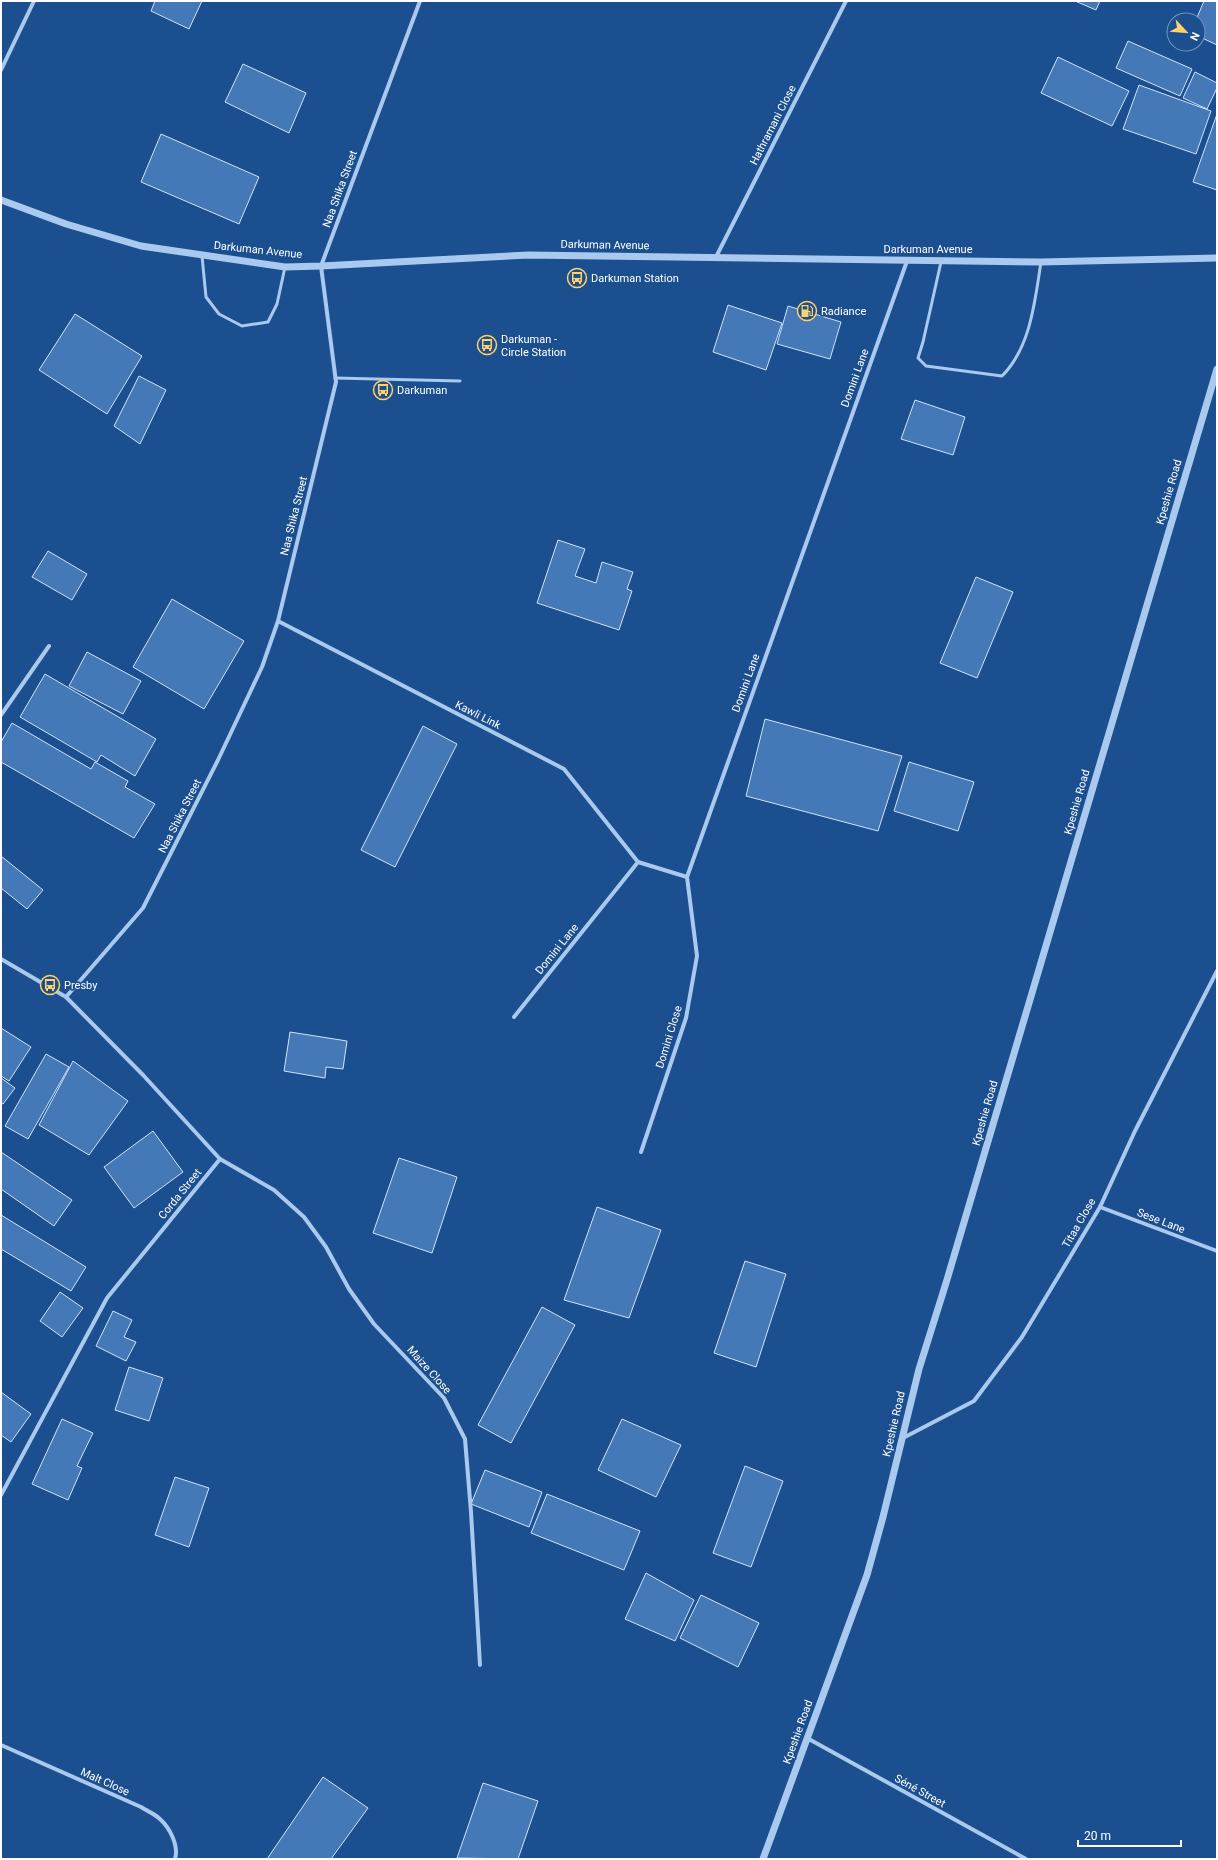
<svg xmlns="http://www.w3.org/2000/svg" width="1218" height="1860" viewBox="0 0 1218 1860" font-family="Roboto,sans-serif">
	<rect width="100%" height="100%" fill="#1b4f8f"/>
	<g fill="#4478b7" stroke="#cfe3fa">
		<polygon points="155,1 202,1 189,29 151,11"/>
		<polygon points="1075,1 1100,1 1096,10"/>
		<polygon points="1204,1 1217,1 1217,45 1198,36 1198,20 1196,20"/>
		<polygon points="1128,41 1192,69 1180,96 1116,68"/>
		<polygon points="1058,57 1129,91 1112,126 1041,93"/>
		<polygon points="243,64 306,93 289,133 225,102"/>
		<polygon points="1195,72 1217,83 1217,88 1207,109 1183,98"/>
		<polygon points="1139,85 1211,111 1196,154 1123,129"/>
		<polygon points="1217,114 1217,190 1193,182"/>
		<polygon points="161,134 259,177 239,224 141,182"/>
		<polygon points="728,305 782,323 766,370 713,352"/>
		<polygon points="788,306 841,322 830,359 777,344"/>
		<polygon points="75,314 142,356 107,414 39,370"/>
		<polygon points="139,376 166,390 140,444 114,426"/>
		<polygon points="915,400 965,417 953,455 901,439"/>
		<polygon points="558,540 585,549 575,576 596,583 602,562 633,572 627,589 632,591 619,630 537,603"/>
		<polygon points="48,551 87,574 72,600 32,577"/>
		<polygon points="976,577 1013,592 977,678 940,663"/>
		<polygon points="172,599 244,641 204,709 133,667"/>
		<polygon points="87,652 141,681 123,714 69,686"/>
		<polygon points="45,674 156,739 135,776 101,755 97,762 20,717"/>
		<polygon points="765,719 902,756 878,831 746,796"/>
		<polygon points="12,723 91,769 95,762 128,781 125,787 155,804 134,838 1,762 1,742"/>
		<polygon points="423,726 457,744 395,867 361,850"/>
		<polygon points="909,762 974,782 958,831 894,811"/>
		<polygon points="1,856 43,890 27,909 1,888"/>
		<polygon points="1,1028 31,1047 9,1081 1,1076"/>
		<polygon points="290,1032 347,1041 343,1069 326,1067 325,1078 284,1071"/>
		<polygon points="46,1054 69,1067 28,1139 5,1126"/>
		<polygon points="73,1061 128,1101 89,1155 39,1125"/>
		<polygon points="1,1078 15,1088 3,1104 1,1103"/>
		<polygon points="153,1131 183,1172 134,1208 104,1167"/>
		<polygon points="1,1152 72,1200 54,1226 1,1189"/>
		<polygon points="399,1158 457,1177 432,1253 373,1233"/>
		<polygon points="597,1207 661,1230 629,1318 564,1300"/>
		<polygon points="1,1215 86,1267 71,1291 1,1249"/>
		<polygon points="745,1261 786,1274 756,1367 714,1353"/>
		<polygon points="60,1292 83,1308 62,1337 40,1321"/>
		<polygon points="542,1307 575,1325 511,1443 478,1425"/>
		<polygon points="113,1311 132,1320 124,1337 136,1342 126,1361 96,1346"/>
		<polygon points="129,1367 163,1378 149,1421 115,1410"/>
		<polygon points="1,1392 31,1414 11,1442 1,1435"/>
		<polygon points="62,1419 93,1433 77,1466 82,1468 68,1500 32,1484"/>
		<polygon points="622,1419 681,1445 656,1497 598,1470"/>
		<polygon points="745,1466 783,1481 751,1567 713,1553"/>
		<polygon points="485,1470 542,1492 529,1527 471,1504"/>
		<polygon points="175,1477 209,1488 189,1547 155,1535"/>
		<polygon points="547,1494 640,1531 624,1570 531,1533"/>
		<polygon points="646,1573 694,1600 675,1641 625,1619"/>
		<polygon points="701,1595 759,1623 738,1667 680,1638"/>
		<polygon points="323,1777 368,1808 331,1859 267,1859"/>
		<polygon points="483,1783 538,1801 518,1859 457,1858"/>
	</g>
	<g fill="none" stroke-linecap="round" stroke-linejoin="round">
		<g stroke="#a9c9ee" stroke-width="3">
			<polyline points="202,256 206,297 219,314 242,326 268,322 277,304 285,267"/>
			<path d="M941,262L923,342L918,358L926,366L1002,376C1031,347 1035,300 1041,262"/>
			<polyline points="335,378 460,381"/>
		</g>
		<g stroke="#a9c9ee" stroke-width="4">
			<polyline points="1,70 34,1"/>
			<polyline points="716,257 846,1"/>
			<polyline points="278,621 564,769 638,862"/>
			<polyline points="1,715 49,646"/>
			<polyline points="638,862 687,877"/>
			<polyline points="1,959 66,997 143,1075 220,1159 107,1298 1,1495"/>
			<polyline points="66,997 143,908 218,760 262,667 278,621 336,382 321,266 420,1"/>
			<polyline points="514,1017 638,862"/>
			<polyline points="641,1152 686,1018 697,956 687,877 907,261"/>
			<polyline points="220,1159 274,1190 304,1217 326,1247 349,1289 374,1324 444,1398 465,1439 471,1512 480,1665"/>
			<polyline points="1100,1207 1217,1251"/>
			<polyline points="903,1438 974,1401 1022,1337 1100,1207 1135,1131 1217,971"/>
			<polyline points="807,1738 1026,1859"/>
			<path d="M1,1745L141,1807C147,1811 155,1814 160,1819C170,1828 179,1846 175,1859"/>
		</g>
		<g stroke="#a9c9ee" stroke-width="7">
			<polyline points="1,200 66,224 141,246 285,267 321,266 528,255 1041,262 1217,258"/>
			<polyline points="763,1859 867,1575 883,1517 919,1369 946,1283 1217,369"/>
		</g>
	</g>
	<defs>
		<g id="bus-ring" transform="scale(1)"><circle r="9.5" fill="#1b4f8f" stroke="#ffd166" stroke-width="1.5"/><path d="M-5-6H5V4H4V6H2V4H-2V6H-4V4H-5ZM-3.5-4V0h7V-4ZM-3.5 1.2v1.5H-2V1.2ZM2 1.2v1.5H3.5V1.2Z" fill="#ffd166"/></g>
		<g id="fuel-ring" transform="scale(1)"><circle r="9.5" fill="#1b4f8f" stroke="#ffd166" stroke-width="1.5"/><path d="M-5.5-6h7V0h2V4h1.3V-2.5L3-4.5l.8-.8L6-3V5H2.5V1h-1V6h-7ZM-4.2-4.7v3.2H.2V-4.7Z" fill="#ffd166"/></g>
	</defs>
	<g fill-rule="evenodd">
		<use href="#bus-ring" x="577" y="278"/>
		<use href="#fuel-ring" x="807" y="311"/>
		<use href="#bus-ring" x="487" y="345"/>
		<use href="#bus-ring" x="383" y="390"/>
		<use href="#bus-ring" x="50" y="985"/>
	</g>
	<g text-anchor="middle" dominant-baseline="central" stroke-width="3.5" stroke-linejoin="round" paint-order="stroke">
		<g font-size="11" fill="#fff" stroke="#1b4f8f">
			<text transform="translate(773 125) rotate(-63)">Hathramani Close</text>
			<text transform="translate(340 189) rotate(-70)">Naa Shika Street</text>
			<text transform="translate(605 245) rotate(1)">Darkuman Avenue</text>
			<text x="928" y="249">Darkuman Avenue</text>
			<text transform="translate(258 250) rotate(6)">Darkuman Avenue</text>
			<text transform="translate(855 378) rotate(-70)">Domini Lane</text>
			<text transform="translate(1169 492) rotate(-74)">Kpeshie Road</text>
			<text transform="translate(294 516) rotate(-76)">Naa Shika Street</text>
			<text transform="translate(746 683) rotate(-70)">Domini Lane</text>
			<text transform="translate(478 715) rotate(27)">Kawli Link</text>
			<text transform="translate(1077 802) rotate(-74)">Kpeshie Road</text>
			<text transform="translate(180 816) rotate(-63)">Naa Shika Street</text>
			<text transform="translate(557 949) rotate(-51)">Domini Lane</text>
			<text transform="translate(669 1037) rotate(-73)">Domini Close</text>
			<text transform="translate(985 1113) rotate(-74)">Kpeshie Road</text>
			<text transform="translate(180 1194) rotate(-51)">Corda Street</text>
			<text transform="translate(1161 1221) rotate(21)">Sese Lane</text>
			<text transform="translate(1079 1223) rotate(-60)">Titaa Close</text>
			<text transform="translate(429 1370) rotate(48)">Maize Close</text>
			<text transform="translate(894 1424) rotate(-77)">Kpeshie Road</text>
			<text transform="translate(798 1732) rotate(-70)">Kpeshie Road</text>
			<text transform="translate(105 1782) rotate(24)">Malt Close</text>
			<text transform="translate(920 1791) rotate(29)">Séné Street</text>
		</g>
		<g font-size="11" fill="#fff" stroke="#1b4f8f" text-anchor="start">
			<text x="591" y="278">Darkuman Station</text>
			<text x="821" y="311">Radiance</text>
			<text x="501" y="339">Darkuman -<tspan x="501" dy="13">Circle Station</tspan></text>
			<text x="397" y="390">Darkuman</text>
			<text x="64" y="985">Presby</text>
		</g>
	</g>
	<rect width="1218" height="1860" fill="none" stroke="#ffffff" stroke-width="4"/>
	<g transform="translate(1186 32) rotate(116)"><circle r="19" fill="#1b4f8f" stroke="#7695bc"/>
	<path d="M0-3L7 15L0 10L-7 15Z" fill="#ffd166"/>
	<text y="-6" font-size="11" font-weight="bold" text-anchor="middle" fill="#ffffff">N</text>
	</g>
	<path d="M1078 1840v6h103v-6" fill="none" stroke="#ffffff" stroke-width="2"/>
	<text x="1084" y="1840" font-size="12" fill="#ffffff" stroke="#1b4f8f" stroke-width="3" paint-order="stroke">20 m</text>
</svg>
